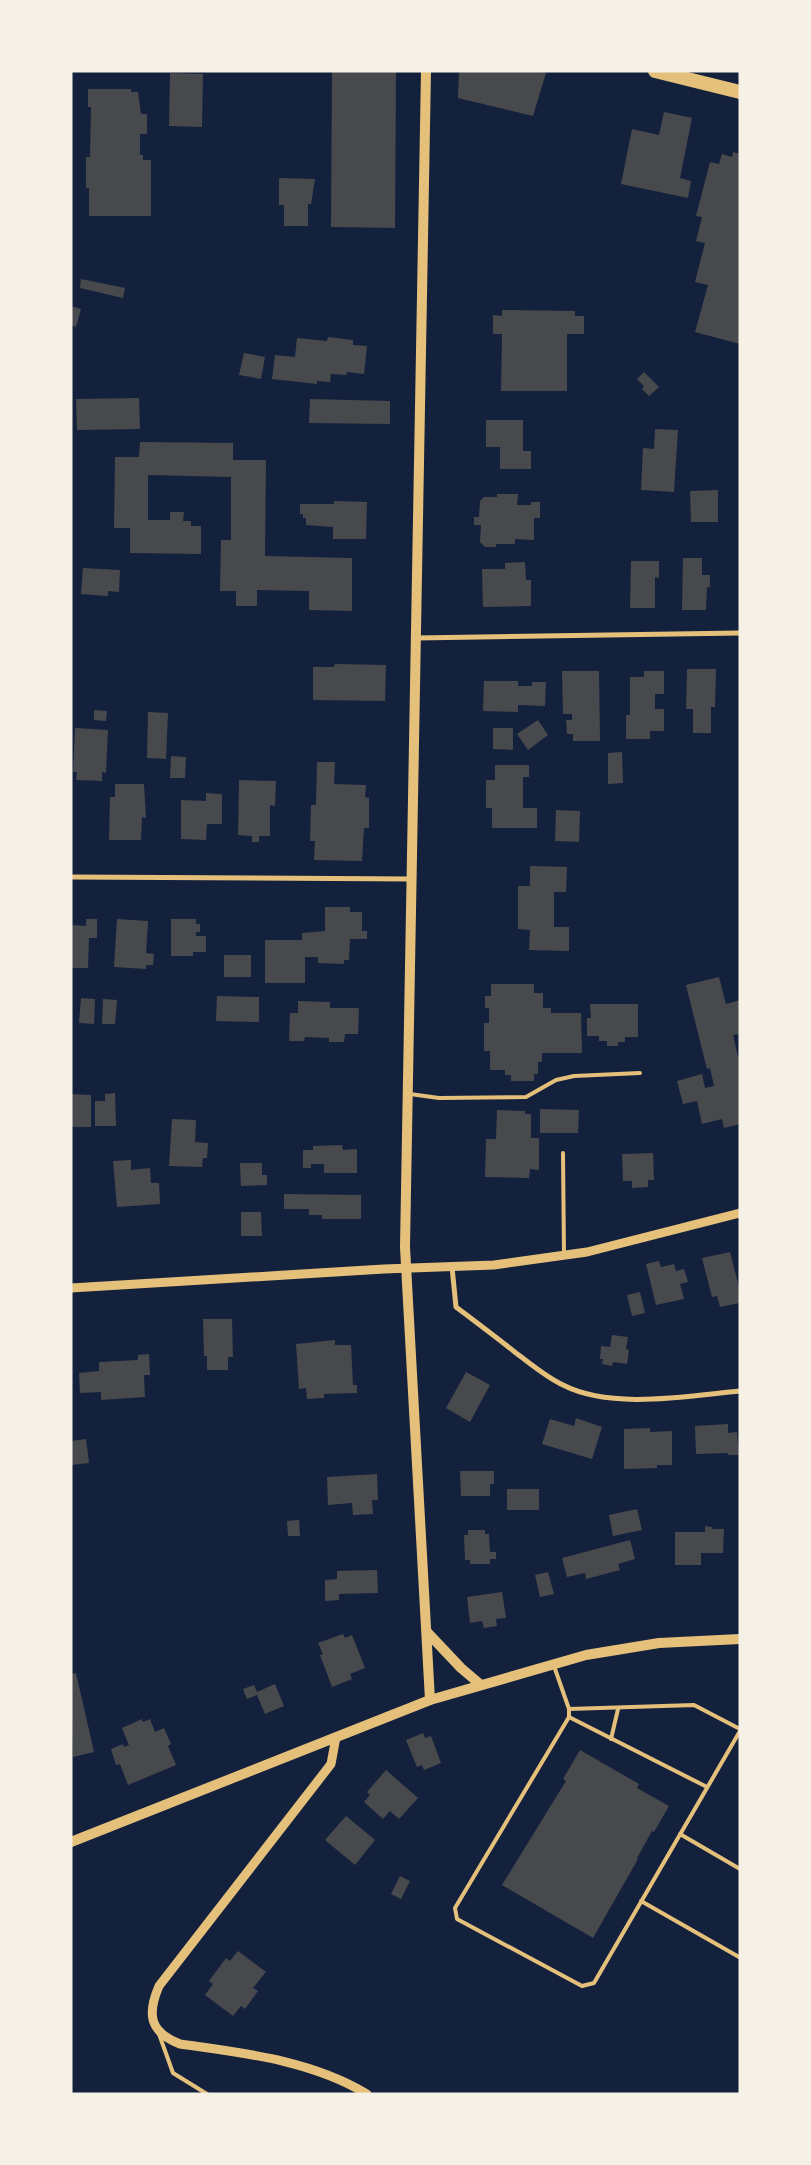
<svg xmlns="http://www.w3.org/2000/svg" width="811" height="2165" viewBox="0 0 811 2165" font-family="'Fira Sans Condensed',sans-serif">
	<rect width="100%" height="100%" fill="#14213d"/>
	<g fill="#48494c">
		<polygon points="332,71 396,71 395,228 331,227"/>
		<polygon points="459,71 538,71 546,73 533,116 458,98"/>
		<polygon points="170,73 203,74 202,127 169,126"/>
		<polygon points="88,89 131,89 131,92 138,92 141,114 147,114 147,134 140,134 140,155 143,155 143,160 151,160 151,216 89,216 89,188 86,188 86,157 90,157 91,107 88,107"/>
		<polygon points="664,112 692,118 680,178 691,181 688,198 621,184 632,129 659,135"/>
		<polygon points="733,152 740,154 740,344 695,332 708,285 695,282 705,243 696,241 702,217 696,216 710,162 719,164 722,154 732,157"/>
		<polygon points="279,178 315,179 311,204 308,204 308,226 284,226 284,205 279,205"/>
		<polygon points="81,279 125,288 123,298 80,288"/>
		<polygon points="71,306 81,309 76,327 71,325"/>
		<polygon points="502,310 575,311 575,316 584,316 584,334 567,334 567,391 501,391 502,334 493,334 493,315 502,316"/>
		<polygon points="328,337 353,340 353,345 367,346 364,374 347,372 346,375 331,374 330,382 317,381 317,384 272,379 275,355 295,357 297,338 327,341"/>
		<polygon points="244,353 265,357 261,379 239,375"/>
		<polygon points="644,372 659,387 649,396 642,389 644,386 637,379"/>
		<polygon points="139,398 140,429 77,430 76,399"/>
		<polygon points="310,399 390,401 390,424 309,423"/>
		<polygon points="486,420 523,420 523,451 531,451 531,469 500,469 500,447 486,447"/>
		<polygon points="655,429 678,430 674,492 641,490 643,448 654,449"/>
		<polygon points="140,442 233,443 233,460 266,460 265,556 352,558 352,611 309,610 309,591 257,590 257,606 236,606 236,591 220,591 221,540 231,540 231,477 148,475 148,520 170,520 170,512 184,512 183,521 191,521 191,526 201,526 201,554 130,553 130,528 114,528 115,457 139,457"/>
		<polygon points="718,490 718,522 691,522 690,491"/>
		<polygon points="497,494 518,494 517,505 531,505 531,502 540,502 540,518 534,518 534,540 515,539 515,544 496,544 496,547 485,547 480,542 481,525 474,525 474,517 479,517 480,501 484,497 497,497"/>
		<polygon points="334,501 367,502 366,539 333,539 333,527 306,525 306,518 303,518 303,514 300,514 300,504 334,504"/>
		<polygon points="683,558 702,558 702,575 710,575 710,587 707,587 706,610 682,610"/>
		<polygon points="631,561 659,561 659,578 655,577 655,608 630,608"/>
		<polygon points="525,562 526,580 531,580 531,606 483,607 482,569 505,569 505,563"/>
		<polygon points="83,568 120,570 119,592 108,591 108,596 81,594"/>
		<polygon points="335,664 386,665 385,701 313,700 313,667 334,667"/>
		<polygon points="687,669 716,669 715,707 711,707 711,733 693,733 693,709 686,709"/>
		<polygon points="562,671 599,671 600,741 573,741 573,734 567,734 566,720 572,720 572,714 563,714"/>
		<polygon points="644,671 664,671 664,694 655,694 655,709 664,709 664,731 650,731 650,739 626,739 626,715 630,715 630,677 644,677"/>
		<polygon points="484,681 518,681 518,686 532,686 532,682 546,682 545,706 518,705 518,712 483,711"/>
		<polygon points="94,710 107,711 106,721 94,720"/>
		<polygon points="148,712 168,713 166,759 147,758"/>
		<polygon points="538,720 548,735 528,750 517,734"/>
		<polygon points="75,728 108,730 106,773 102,772 102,781 76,780 77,772 73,772"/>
		<polygon points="493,728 513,728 513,750 493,749"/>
		<polygon points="622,752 623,783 608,784 608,753"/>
		<polygon points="171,756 186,757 185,778 170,778"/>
		<polygon points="317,762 335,762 334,784 366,785 365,797 369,798 369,828 364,828 362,861 314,860 315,841 310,841 311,805 316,805"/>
		<polygon points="495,765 529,765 529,777 523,777 523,808 537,808 537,828 492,828 492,808 486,808 486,780 495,780"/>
		<polygon points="239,780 276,781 275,806 270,805 270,836 259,836 259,842 252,842 252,836 238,835"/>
		<polygon points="115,784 144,784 146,818 142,817 141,840 109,840 110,797 115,797"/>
		<polygon points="206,793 222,794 222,824 207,824 206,840 181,839 181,800 206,801"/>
		<polygon points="556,810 580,811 579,842 555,841"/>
		<polygon points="530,866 567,867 566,892 554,892 554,927 569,927 569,951 529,950 530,930 518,929 518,886 530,886"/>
		<polygon points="325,907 350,907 350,912 362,912 362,931 367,931 367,939 350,939 349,960 344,960 344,964 318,963 318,957 305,957 305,983 265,983 265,940 302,940 302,933 325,931"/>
		<polygon points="86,919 97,919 97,938 89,938 88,968 71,968 71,925 86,926"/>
		<polygon points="117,919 148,921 146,953 154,954 153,965 146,965 146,969 114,967"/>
		<polygon points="171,919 196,919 196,924 200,924 200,932 196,932 196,936 206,936 206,952 193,952 193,956 171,956"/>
		<rect x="224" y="955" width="27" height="22"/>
		<polygon points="719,977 726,1004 740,1000 740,1034 733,1035 738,1057 740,1057 740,1124 724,1128 722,1119 702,1124 697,1101 683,1104 677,1081 702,1074 705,1088 714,1086 710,1068 707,1069 686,985"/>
		<polygon points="491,984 534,984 534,993 543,993 543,1008 551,1008 551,1013 581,1013 582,1053 542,1053 542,1062 538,1062 538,1074 534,1074 534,1081 511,1081 511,1075 505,1075 505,1070 490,1070 490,1051 484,1051 484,1023 489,1023 489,1008 485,1008 485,996 491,996"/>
		<polygon points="217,996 259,997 259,1022 216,1021"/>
		<polygon points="81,998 95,999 94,1024 79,1023"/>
		<polygon points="103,999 117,1000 115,1024 102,1024"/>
		<polygon points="298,1001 330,1002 330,1008 359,1008 358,1034 345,1034 344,1042 329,1042 329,1038 305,1037 304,1041 289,1041 290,1013 298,1013"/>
		<polygon points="590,1004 638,1004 638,1037 625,1037 625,1042 618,1042 618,1046 607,1046 607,1041 599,1041 599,1036 587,1036 587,1018 591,1018"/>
		<polygon points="115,1093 116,1126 95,1126 95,1101 105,1101 105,1094"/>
		<polygon points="71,1094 91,1095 91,1127 71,1127"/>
		<polygon points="540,1109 579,1110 578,1133 540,1133"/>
		<polygon points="497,1110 525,1111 525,1114 531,1114 531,1138 539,1138 539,1170 530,1169 529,1178 485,1177 486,1139 496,1139"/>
		<polygon points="172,1119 196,1120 195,1142 208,1143 207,1158 203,1158 202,1167 169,1166"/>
		<polygon points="342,1145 343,1150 357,1149 357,1173 324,1173 324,1164 311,1164 311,1168 303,1168 303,1150 313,1150 313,1146"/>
		<polygon points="653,1153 654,1180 648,1180 648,1187 632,1188 632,1181 623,1181 622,1154"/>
		<polygon points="131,1160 131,1170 150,1168 151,1183 159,1183 160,1204 117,1207 113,1161"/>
		<polygon points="240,1163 262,1163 262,1175 267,1175 267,1185 241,1186"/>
		<polygon points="284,1194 361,1195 361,1219 322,1219 322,1215 309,1215 309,1209 284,1209"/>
		<polygon points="241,1212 261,1212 262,1236 241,1236"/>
		<polygon points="730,1252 740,1291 740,1303 720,1307 717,1296 712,1297 702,1258"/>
		<polygon points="659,1261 661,1267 674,1264 676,1271 684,1269 688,1282 680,1284 684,1299 656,1305 646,1264"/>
		<polygon points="640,1292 645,1313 632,1316 627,1295"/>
		<polygon points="203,1319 232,1319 233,1357 228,1357 228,1370 207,1370 207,1356 204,1356"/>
		<polygon points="612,1335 628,1337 626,1349 629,1350 627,1364 613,1362 612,1366 602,1364 603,1359 600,1359 601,1346 610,1347"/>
		<polygon points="335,1340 335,1345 351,1345 353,1385 357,1385 357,1393 324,1394 324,1398 307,1399 306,1388 299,1389 296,1344"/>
		<polygon points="149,1354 150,1375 144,1375 145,1397 101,1400 101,1392 80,1393 79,1373 99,1371 99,1362 138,1360 138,1355"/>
		<polygon points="466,1372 490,1385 470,1422 446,1408"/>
		<polygon points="576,1418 602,1427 592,1459 542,1444 550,1419 574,1426"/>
		<polygon points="728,1424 728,1433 737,1432 739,1455 728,1455 728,1453 696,1454 695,1426"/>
		<polygon points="650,1428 650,1432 672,1431 672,1465 657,1465 657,1468 624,1469 624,1429"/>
		<polygon points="86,1439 89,1463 71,1465 71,1441"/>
		<polygon points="460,1471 494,1471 494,1484 490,1484 490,1496 461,1496"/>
		<polygon points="377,1474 378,1500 372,1500 373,1514 353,1515 352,1503 328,1505 327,1477"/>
		<rect x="507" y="1489" width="32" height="21"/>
		<polygon points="637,1509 642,1530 613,1536 609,1515"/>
		<polygon points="299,1520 300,1536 288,1536 287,1521"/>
		<polygon points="705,1526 712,1527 712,1529 724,1529 723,1553 701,1553 701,1565 675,1565 675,1532 705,1532"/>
		<polygon points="468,1530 485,1530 485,1534 489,1534 490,1552 496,1552 496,1559 490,1559 490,1564 470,1564 470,1560 465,1560 464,1535 468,1535"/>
		<polygon points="630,1540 635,1559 618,1564 620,1570 586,1579 585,1573 567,1577 562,1558"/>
		<polygon points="377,1570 378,1593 339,1594 339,1600 325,1601 325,1580 337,1579 337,1571"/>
		<polygon points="548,1572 554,1594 540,1597 535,1575"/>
		<polygon points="502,1592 506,1618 496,1619 497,1626 484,1628 482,1621 470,1623 467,1597"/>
		<polygon points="343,1634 345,1638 352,1635 365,1668 350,1674 352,1679 332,1687 320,1655 323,1654 318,1643"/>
		<polygon points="76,1673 94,1752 73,1757 71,1674"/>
		<polygon points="275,1684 284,1706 265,1714 257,1695 247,1699 243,1689 254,1685 257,1692"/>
		<polygon points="142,1719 143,1722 150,1719 155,1732 164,1728 171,1744 168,1746 176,1765 128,1785 120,1764 116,1765 111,1749 123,1744 124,1747 129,1745 122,1728"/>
		<polygon points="423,1733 425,1738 431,1736 441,1763 424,1770 422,1765 417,1767 406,1740"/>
		<polygon points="580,1750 639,1784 637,1788 669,1806 654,1832 652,1831 637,1858 638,1859 593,1938 502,1885 566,1781 563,1779"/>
		<polygon points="386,1770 418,1798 399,1819 390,1811 383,1819 364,1802 370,1795 367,1792"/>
		<polygon points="346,1816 375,1840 355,1865 325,1840"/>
		<polygon points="400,1876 410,1881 401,1899 391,1894"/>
		<polygon points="238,1951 266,1972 253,1988 258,1991 245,2009 241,2006 233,2016 205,1995 213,1984 209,1981 226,1958 230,1961"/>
	</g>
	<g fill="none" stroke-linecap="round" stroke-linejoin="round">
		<g stroke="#e5c07b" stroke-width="4">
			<polyline points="410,1094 439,1098 526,1097 556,1080 574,1076 640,1073"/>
			<polyline points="563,1153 564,1256"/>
			<polyline points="554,1666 569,1709 569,1717 455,1908 457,1919 582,1986 594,1983 740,1731"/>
			<polyline points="569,1709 694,1705 740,1729"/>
			<polyline points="569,1717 707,1787"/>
			<polyline points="611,1739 618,1709"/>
			<polyline points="680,1834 740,1869"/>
			<polyline points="641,1901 739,1957"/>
			<polyline points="159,2034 173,2073 207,2094"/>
		</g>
		<g stroke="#e5c07b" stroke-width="5">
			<polyline points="416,638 740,633"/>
			<polyline points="71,877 411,879"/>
			<path d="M452,1267L456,1307C476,1322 496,1337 516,1353C531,1364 546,1377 563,1385C612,1410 687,1396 740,1391"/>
		</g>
		<g stroke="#e5c07b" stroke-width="9">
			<polyline points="71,1288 384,1269 494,1265 587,1252 740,1213"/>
			<path d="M336,1737L331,1764L159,1986C147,2014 149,2032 180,2044C243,2053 311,2060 367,2094"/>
		</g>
		<g stroke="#e5c07b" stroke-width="10">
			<polyline points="426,71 405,1247 430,1700"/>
			<polyline points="427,1632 461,1668 481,1685"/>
			<polyline points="71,1842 430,1700 586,1655 659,1643 740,1639"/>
		</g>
		<polyline stroke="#e5c07b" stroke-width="14" points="655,71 740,92"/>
	</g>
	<rect width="811" height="2165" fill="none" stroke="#f6f1e7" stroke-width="145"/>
</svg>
